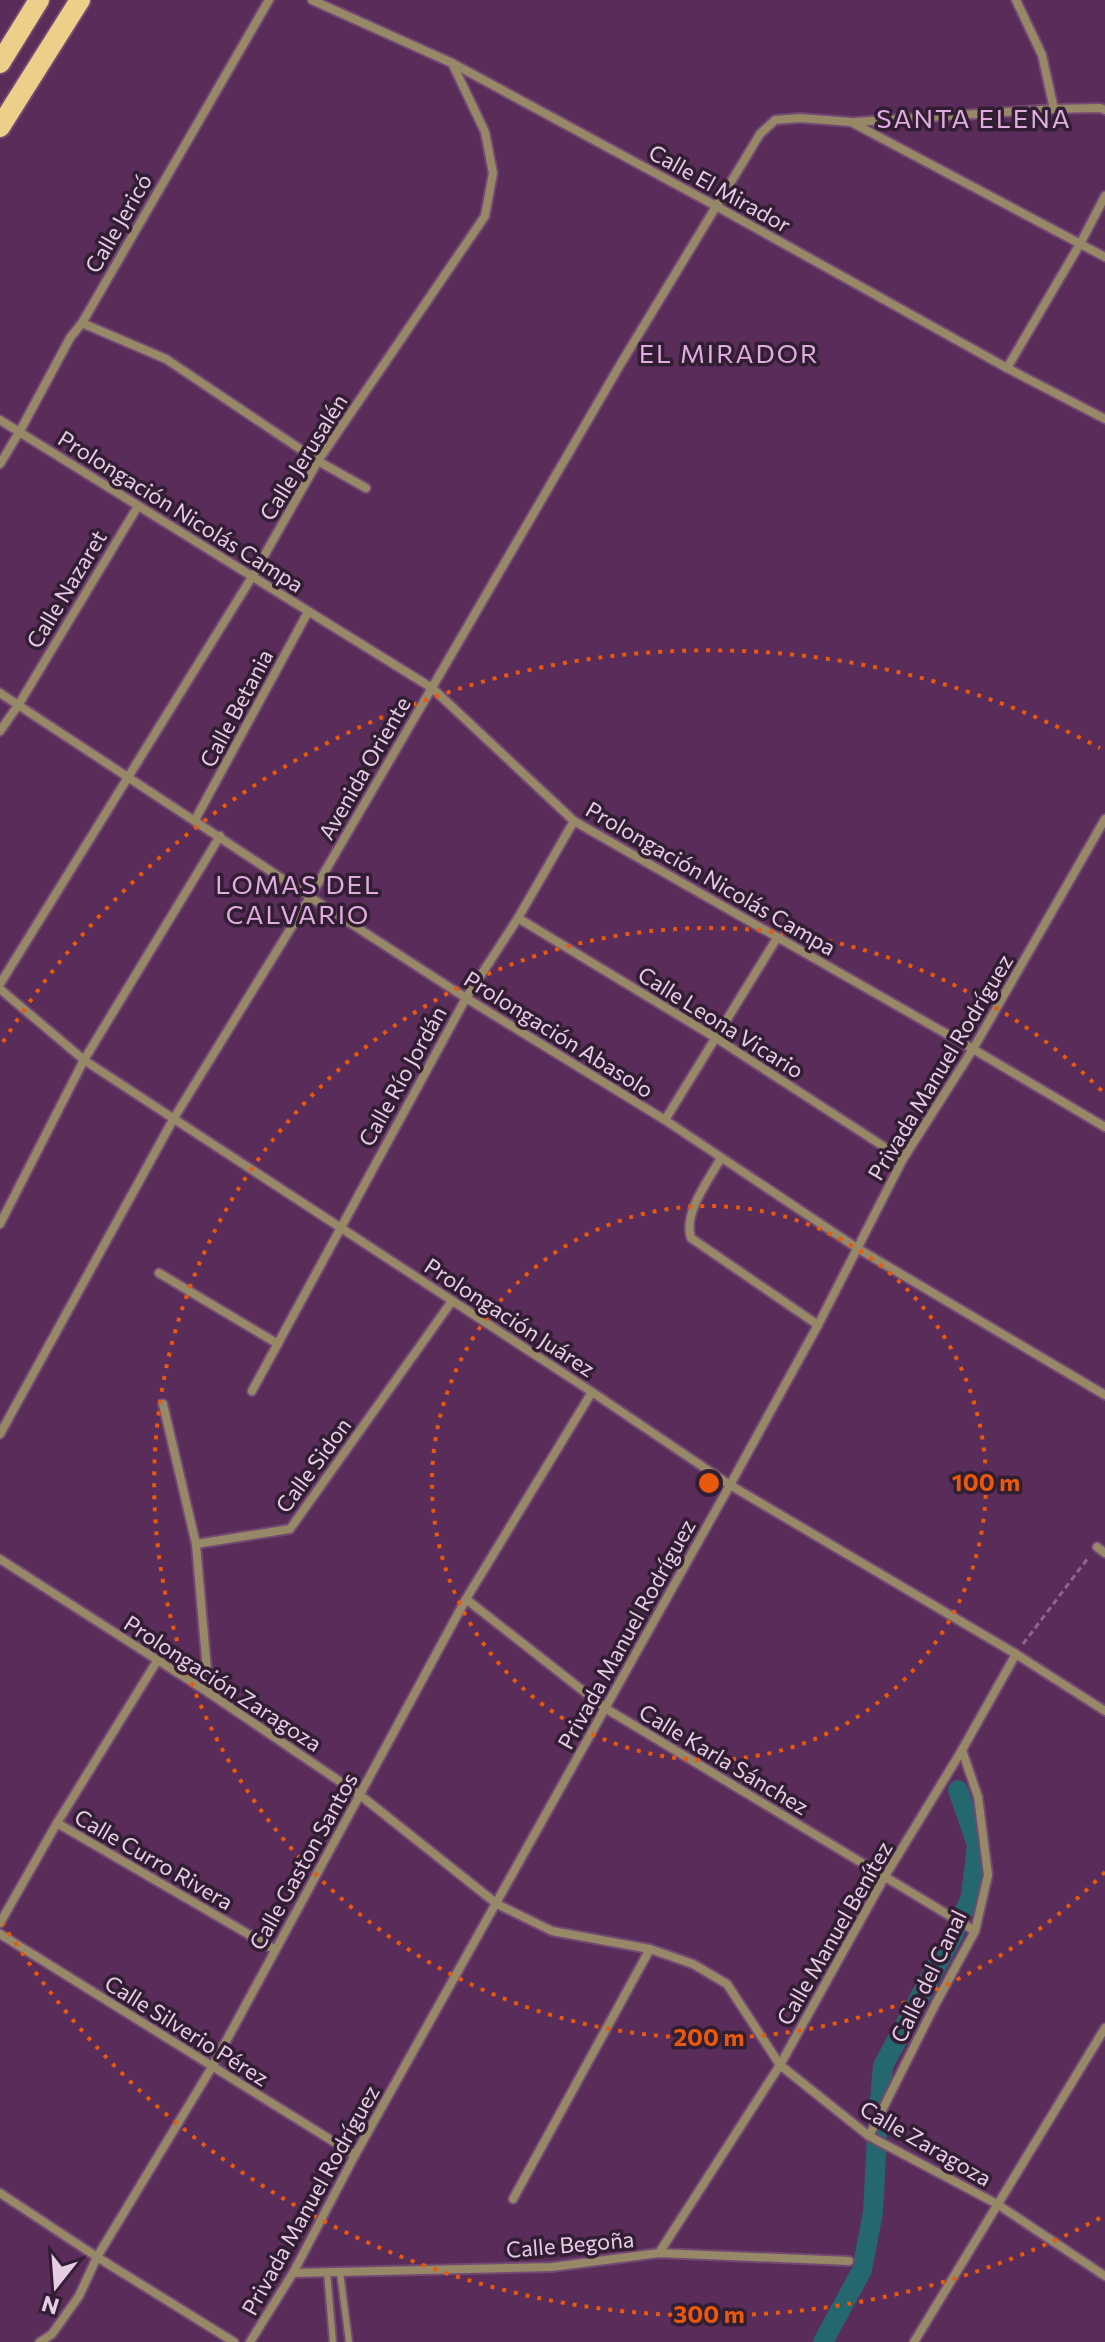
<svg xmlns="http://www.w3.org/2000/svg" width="1105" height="2342" viewBox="0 0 1105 2342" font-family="Commissioner,sans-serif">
	<rect width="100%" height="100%" fill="#592c5a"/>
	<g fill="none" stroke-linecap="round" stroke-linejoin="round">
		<g stroke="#25676f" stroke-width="20">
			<polyline points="958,1790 977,1845 971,1896 966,1908"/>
			<polyline points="880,2099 883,2066 955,1932"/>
			<polyline points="823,2342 862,2270 873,2212 877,2136"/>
		</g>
		<g stroke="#734973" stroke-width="10">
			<g id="lane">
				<polyline points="327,2272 333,2342"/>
				<polyline points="340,2272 349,2342"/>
			</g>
		</g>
		<g stroke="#734973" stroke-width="12">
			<g id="street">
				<polyline points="312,0 452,63 716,206 1007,368 1105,419"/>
				<polyline points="1016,0 1042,55 1054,109"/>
				<polyline points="855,122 1054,109 1100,108 1105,110"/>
				<polyline points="82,323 166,359 318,461 366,488"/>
				<polyline points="1007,368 1080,244 1105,196"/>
				<polyline points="0,420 432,688 574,821 973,1049 1105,1127"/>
				<polyline points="0,464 20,431 70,338 82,323 269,0"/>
				<polyline points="0,693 310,897 466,998 665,1120 857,1248 1105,1395"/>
				<polyline points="0,731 19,704 138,506"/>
				<polyline points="195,820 308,612"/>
				<polyline points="518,918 716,1038 903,1159"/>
				<polyline points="0,984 252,577 318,461 485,216 493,173 485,132 452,63"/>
				<polyline points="0,989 84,1060 592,1392 730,1485 1016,1654 1105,1711"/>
				<polyline points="665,1120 777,938"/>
				<path d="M721,1158C708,1181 683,1213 691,1238L818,1325"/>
				<polyline points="0,1224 84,1060 220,836"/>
				<polyline points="159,1273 278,1344"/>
				<polyline points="252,1391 466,998 518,918 574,821"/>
				<polyline points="163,1404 196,1544 209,1693"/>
				<polyline points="0,1434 174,1118 310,897 620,365 760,134 775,120 800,118 851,122 1105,257"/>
				<polyline points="196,1544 290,1529 452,1301"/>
				<polyline points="1097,1547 1105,1553"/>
				<polyline points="0,1559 209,1693 360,1795 497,1904 552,1931 650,1949 693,1964 727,1984 780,2065 869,2136 997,2204 1105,2276"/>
				<polyline points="466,1599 605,1708 975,1931"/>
				<polyline points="57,1823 274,1949"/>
				<polyline points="0,1923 57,1823 157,1661"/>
				<polyline points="0,1934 355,2155"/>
				<polyline points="869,2136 935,2005 975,1931 988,1875 978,1797 962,1750"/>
				<polyline points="0,2193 97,2257 234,2342"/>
				<polyline points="513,2199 650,1949"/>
				<polyline points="659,2253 780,2065 884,1878 962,1750 1016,1654"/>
				<polyline points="293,2273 552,2267 659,2253 849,2261"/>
				<polyline points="40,2342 52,2334 79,2296 97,2257 212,2067 466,1599 592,1392"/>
				<polyline points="250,2342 293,2273 355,2155 730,1485 818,1325 903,1159 973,1049 1105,819"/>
				<polyline points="914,2342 1105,2028"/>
			</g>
		</g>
		<g stroke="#734973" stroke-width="24">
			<g id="primary">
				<polyline points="0,63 39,0"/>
				<polyline points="0,127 80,0"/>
			</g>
		</g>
		<polyline stroke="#8d668d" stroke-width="3" stroke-dasharray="6 4" stroke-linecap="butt" points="1023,1644 1088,1558"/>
		<use href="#lane" stroke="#978867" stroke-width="6"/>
		<use href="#street" stroke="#978867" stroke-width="8"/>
		<use href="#primary" stroke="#eecf8a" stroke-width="20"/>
	</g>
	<g fill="none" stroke="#e8590c" stroke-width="4" stroke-dasharray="4 8">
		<circle cx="709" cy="1483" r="277"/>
		<path d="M1105 1872A555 555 0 1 1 1105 1094"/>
		<path d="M1100 2218A832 832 0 0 1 3 1924M3 1042A832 832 0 0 1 1100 748"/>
	</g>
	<g text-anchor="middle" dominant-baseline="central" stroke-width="7" stroke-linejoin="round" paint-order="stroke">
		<g font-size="22" fill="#e7cce6" stroke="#321e33">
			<text transform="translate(720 188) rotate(29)">Calle El Mirador</text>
			<text transform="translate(118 223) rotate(-60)">Calle Jericó</text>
			<text transform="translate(303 457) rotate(-58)">Calle Jerusalén</text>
			<text transform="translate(181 511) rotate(32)">Prolongación Nicolás Campa</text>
			<text transform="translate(66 589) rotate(-59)">Calle Nazaret</text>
			<text transform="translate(236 708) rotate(-62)">Calle Betania</text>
			<text transform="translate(364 768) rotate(-60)">Avenida Oriente</text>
			<text transform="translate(711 878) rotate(30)">Prolongación Nicolás Campa</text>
			<text transform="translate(721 1022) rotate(32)">Calle Leona Vicario</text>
			<text transform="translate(559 1034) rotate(32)">Prolongación Abasolo</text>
			<text transform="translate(940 1067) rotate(-59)">Privada Manuel Rodríguez</text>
			<text transform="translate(402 1076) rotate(-61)">Calle Río Jordán</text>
			<text transform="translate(510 1317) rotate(33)">Prolongación Juárez</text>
			<text transform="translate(313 1465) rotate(-54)">Calle Sidon</text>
			<text transform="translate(626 1634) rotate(-61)">Privada Manuel Rodríguez</text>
			<text transform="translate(223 1683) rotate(33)">Prolongación Zaragoza</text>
			<text transform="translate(724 1759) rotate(31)">Calle Karla Sánchez</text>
			<text transform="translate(154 1859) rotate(30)">Calle Curro Rivera</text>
			<text transform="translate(303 1861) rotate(-61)">Calle Gaston Santos</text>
			<text transform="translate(834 1933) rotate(-60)">Calle Manuel Benítez</text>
			<text transform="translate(928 1976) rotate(-64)">Calle del Canal</text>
			<text transform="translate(187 2030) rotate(32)">Calle Silverio Pérez</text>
			<text transform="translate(926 2143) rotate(30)">Calle Zaragoza</text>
			<text transform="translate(310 2200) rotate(-61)">Privada Manuel Rodríguez</text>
			<text transform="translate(570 2244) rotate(-5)">Calle Begoña</text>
		</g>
		<g font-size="26" letter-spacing="2" fill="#e1ace1" stroke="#321e33">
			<text x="974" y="117">SANTA ELENA</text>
			<text x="729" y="352">EL MIRADOR</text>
			<text x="298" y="883">LOMAS DEL<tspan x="298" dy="30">CALVARIO</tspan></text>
		</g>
	</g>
	<circle cx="709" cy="1483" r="12" fill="#e8590c" stroke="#321e33" stroke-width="4"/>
	<g font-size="24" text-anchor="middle" font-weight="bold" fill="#e8590c" stroke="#321e33" stroke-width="7" stroke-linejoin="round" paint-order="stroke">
		<text x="986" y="1491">100 m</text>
		<text x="709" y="2046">200 m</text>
		<text x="709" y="2323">300 m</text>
	</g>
	<g transform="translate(56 2286) rotate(197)" stroke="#321e33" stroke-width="6" paint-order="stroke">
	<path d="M0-6L14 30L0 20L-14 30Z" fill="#e7cce6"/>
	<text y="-12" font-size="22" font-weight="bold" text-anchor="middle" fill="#e7cce6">N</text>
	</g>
</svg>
